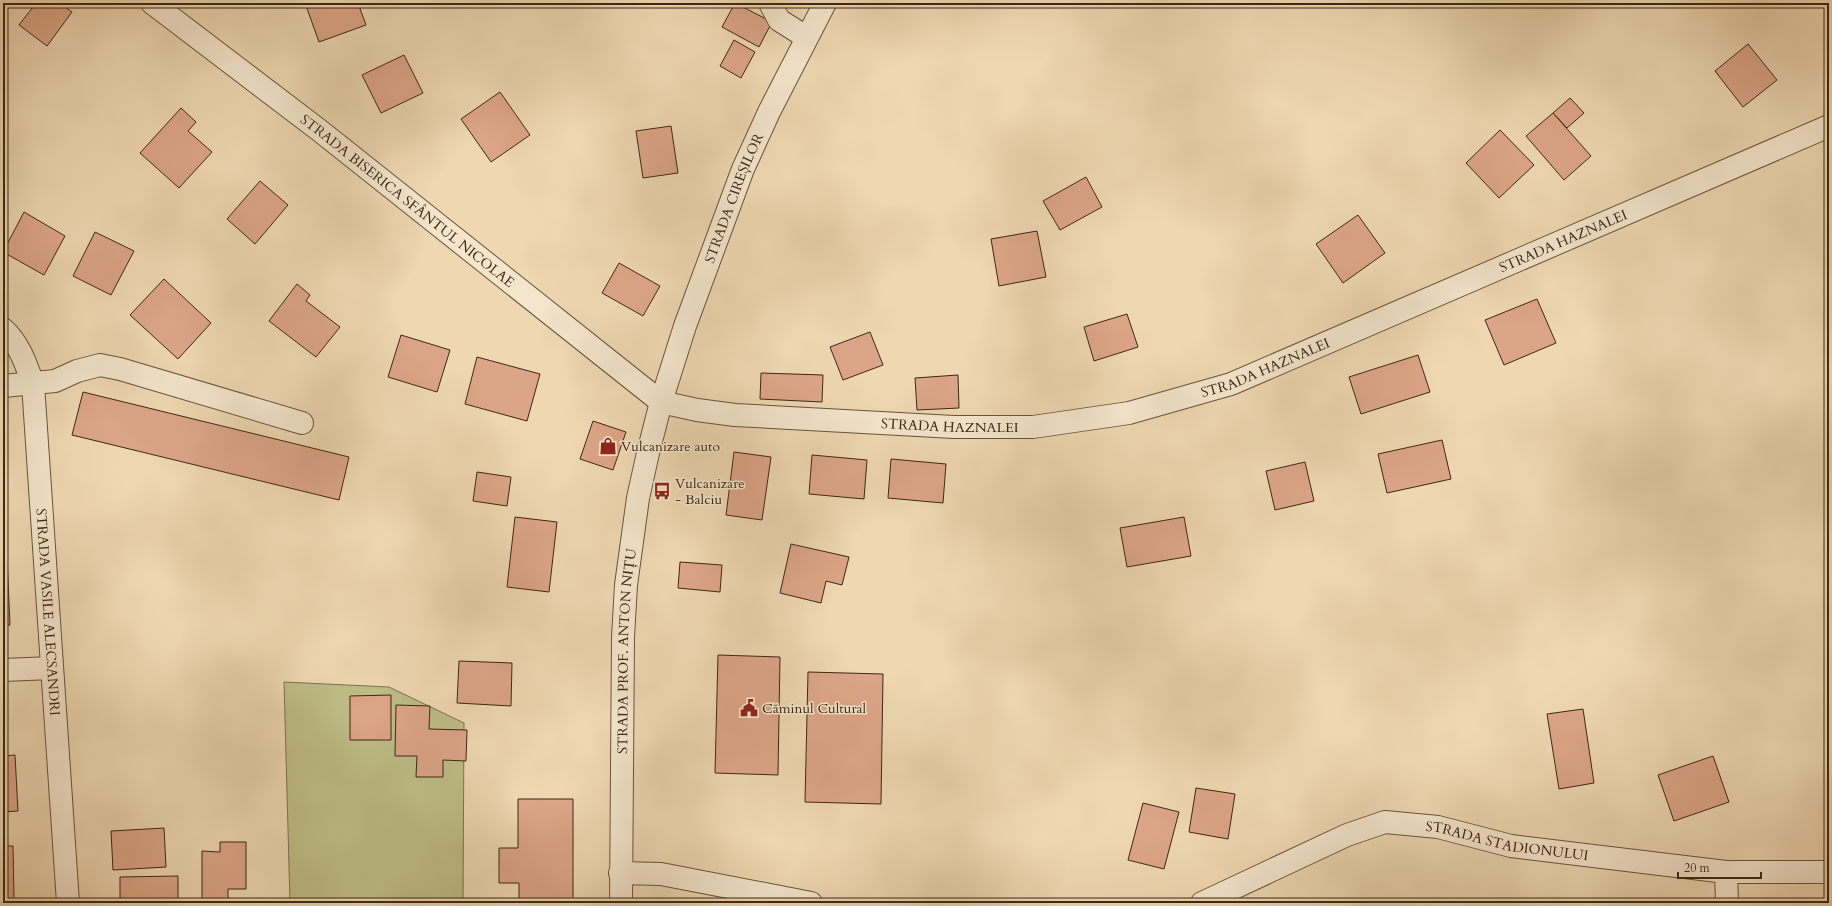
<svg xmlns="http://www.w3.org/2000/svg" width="1832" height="906" viewBox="0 0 1832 906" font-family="Cardo,serif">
	<rect width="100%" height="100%" fill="#eed7b1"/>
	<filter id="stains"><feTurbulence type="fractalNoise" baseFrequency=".005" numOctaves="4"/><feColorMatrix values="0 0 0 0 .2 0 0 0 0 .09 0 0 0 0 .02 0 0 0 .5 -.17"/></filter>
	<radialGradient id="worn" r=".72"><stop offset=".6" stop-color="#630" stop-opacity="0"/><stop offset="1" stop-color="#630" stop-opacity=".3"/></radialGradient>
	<polygon fill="#bebd88" stroke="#7e724e" points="284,682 389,687 464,723 463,903 290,903"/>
	<g fill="#dca587" stroke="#3d2813">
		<polygon points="36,3 59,3 72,12 47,46 19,25"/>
		<polygon points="305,3 358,3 366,25 319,42"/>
		<polygon points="735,3 772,22 759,47 722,27"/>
		<polygon points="734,40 755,52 741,78 720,66"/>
		<polygon points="1748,44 1777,80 1743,107 1715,71"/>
		<polygon points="404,55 423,93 381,113 362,75"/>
		<polygon points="500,92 530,135 491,162 461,119"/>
		<polygon points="1570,98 1584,113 1567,128 1553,113"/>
		<polygon points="181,108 196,122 188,131 212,152 179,188 140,153"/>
		<polygon points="1553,113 1591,156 1564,180 1526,136"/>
		<polygon points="671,126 678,173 643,178 636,131"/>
		<polygon points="1500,130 1534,165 1499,198 1466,163"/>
		<polygon points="1086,177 1102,207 1060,230 1043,201"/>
		<polygon points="260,181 288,205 255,244 227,219"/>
		<polygon points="24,212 65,236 44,275 3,252"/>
		<polygon points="1358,215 1385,253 1343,283 1316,244"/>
		<polygon points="1037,231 1046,277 999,286 991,239"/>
		<polygon points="95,232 134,251 111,295 73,276"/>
		<polygon points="619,263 660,286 643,316 602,293"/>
		<polygon points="164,279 211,323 178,359 130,315"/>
		<polygon points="297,284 310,295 306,301 340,327 316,357 269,321"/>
		<polygon points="1537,299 1556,343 1504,365 1485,320"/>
		<polygon points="1127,314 1138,347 1094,361 1084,327"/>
		<polygon points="870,332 883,365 843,380 830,347"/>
		<polygon points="401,335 450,350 437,392 388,377"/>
		<polygon points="1418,355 1430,392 1361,414 1349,377"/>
		<polygon points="477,357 540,374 527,421 465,404"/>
		<polygon points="761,373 823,375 822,402 760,399"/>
		<polygon points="958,375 959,408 917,410 915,378"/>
		<polygon points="83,392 349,457 339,500 72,435"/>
		<polygon points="593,421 626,432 613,470 580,459"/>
		<polygon points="3,432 5,432 7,494 3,494"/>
		<polygon points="1442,440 1451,479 1387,493 1378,454"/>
		<polygon points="734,452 771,457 762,520 726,515"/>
		<polygon points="812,455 867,460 864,499 809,494"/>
		<polygon points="891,459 946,464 943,503 888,498"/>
		<polygon points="1305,462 1314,501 1275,510 1266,471"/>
		<polygon points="477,472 511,477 507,506 473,501"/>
		<polygon points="515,517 557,522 549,592 507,587"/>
		<polygon points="1184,517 1191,556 1127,567 1120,528"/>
		<polygon points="791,544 849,557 842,585 826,581 821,603 780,593"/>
		<polygon points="7,559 10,625 3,626 3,560"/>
		<polygon points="680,562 722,565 720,592 678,588"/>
		<polygon points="718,655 780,657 778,775 715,773"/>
		<polygon points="459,661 512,663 511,706 457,703"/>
		<polygon points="808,672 883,674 881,804 805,802"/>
		<polygon points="391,695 391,740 350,740 350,696"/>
		<polygon points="396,705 430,706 429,729 467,730 466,761 443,760 443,777 416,777 417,756 395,756"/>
		<polygon points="1583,709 1594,783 1559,789 1547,714"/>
		<polygon points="15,755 18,811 3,812 3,756"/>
		<polygon points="1713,756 1729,802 1674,821 1658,775"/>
		<polygon points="1196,788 1235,794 1228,839 1189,832"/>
		<polygon points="518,799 573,799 573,903 519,903 519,883 499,883 499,848 518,848"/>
		<polygon points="1143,803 1179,812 1164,869 1128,860"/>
		<polygon points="164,828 166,867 113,870 111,831"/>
		<polygon points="220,842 246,842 246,889 228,889 228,903 202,903 202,851 220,852"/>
		<polygon points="3,846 13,846 14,900 3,900"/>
		<polygon points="178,876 178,903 120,903 120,877"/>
	</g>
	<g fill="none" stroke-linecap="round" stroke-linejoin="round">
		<g stroke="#69543a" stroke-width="24">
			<g id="minor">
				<path id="s1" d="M152,3L319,130L661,402L697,410L735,415L954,427H1033L1129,413L1231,384L1829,126"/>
				<polyline points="770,3 779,20 806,37"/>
				<path id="s2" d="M3,329C19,343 26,364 33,384L68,903"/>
				<polyline points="3,386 55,381 77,371 100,365 120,369 302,423"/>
				<polyline points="3,670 52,668"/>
				<polyline points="1726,872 1727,903"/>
				<polyline points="620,873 661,874 811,903"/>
				<path id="s3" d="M621,903L623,637L626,585L638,498L648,453L661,402L685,326L743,169L769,112L825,3"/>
				<path id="s4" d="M1202,903L1347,835L1385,822L1438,827L1511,846L1726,872H1829"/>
			</g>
		</g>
		<use href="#minor" stroke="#f4e5cc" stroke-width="22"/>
	</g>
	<defs>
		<g id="shop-bare" transform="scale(1.38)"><path d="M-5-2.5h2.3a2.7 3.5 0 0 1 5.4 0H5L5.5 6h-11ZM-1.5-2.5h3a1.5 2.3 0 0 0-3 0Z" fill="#8f2418" stroke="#f4e5cc" stroke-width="2.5" paint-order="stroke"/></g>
		<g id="bus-bare" transform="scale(1.38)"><path d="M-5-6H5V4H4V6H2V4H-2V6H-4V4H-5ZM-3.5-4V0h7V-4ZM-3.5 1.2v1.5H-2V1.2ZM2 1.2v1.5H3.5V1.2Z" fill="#8f2418" stroke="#f4e5cc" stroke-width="2.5" paint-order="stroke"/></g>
		<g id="civic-bare" transform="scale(1.38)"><path d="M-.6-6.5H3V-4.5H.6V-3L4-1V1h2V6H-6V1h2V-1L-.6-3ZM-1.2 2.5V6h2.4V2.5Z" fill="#8f2418" stroke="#f4e5cc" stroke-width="2.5" paint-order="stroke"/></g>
	</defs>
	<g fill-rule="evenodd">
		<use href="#shop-bare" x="608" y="446"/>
		<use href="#bus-bare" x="662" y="491"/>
		<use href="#civic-bare" x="749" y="708"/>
	</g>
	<g text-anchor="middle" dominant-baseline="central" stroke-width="3" stroke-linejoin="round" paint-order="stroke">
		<g font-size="14" fill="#3d2813" stroke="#f4e5cc">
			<text stroke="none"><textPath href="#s3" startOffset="721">STRADA CIREȘILOR</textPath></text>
			<text stroke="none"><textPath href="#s1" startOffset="323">STRADA BISERICA SFÂNTUL NICOLAE</textPath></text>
			<text stroke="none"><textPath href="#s1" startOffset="1585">STRADA HAZNALEI</textPath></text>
			<text stroke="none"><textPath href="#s1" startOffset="1261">STRADA HAZNALEI</textPath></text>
			<text stroke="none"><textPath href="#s1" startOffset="937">STRADA HAZNALEI</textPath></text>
			<text stroke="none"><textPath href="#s2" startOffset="292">STRADA VASILE ALECSANDRI</textPath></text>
			<text stroke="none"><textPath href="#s3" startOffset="252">STRADA PROF. ANTON NIȚU</textPath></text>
			<text stroke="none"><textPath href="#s4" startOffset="324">STRADA STADIONULUI</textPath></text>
		</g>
		<g font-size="14" fill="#3d2813" stroke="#f4e5cc" text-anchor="start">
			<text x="621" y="446">Vulcanizare auto</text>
			<text x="675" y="483">Vulcanizare<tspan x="675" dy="16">- Balciu</tspan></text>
			<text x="762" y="708">Căminul Cultural</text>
		</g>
	</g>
	<rect width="1832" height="906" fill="none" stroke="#eed7b1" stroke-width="16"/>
	<rect x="4" y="4" width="1824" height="898" fill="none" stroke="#3d2813" stroke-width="2"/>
	<rect x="8" y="8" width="1816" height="890" fill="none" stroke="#3d2813"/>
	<path d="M1678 872v6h83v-6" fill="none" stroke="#3d2813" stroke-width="2"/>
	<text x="1684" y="872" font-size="12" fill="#3d2813" stroke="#f4e5cc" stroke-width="3" paint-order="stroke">20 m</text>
	<rect width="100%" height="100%" filter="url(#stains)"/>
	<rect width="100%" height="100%" fill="url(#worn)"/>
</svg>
